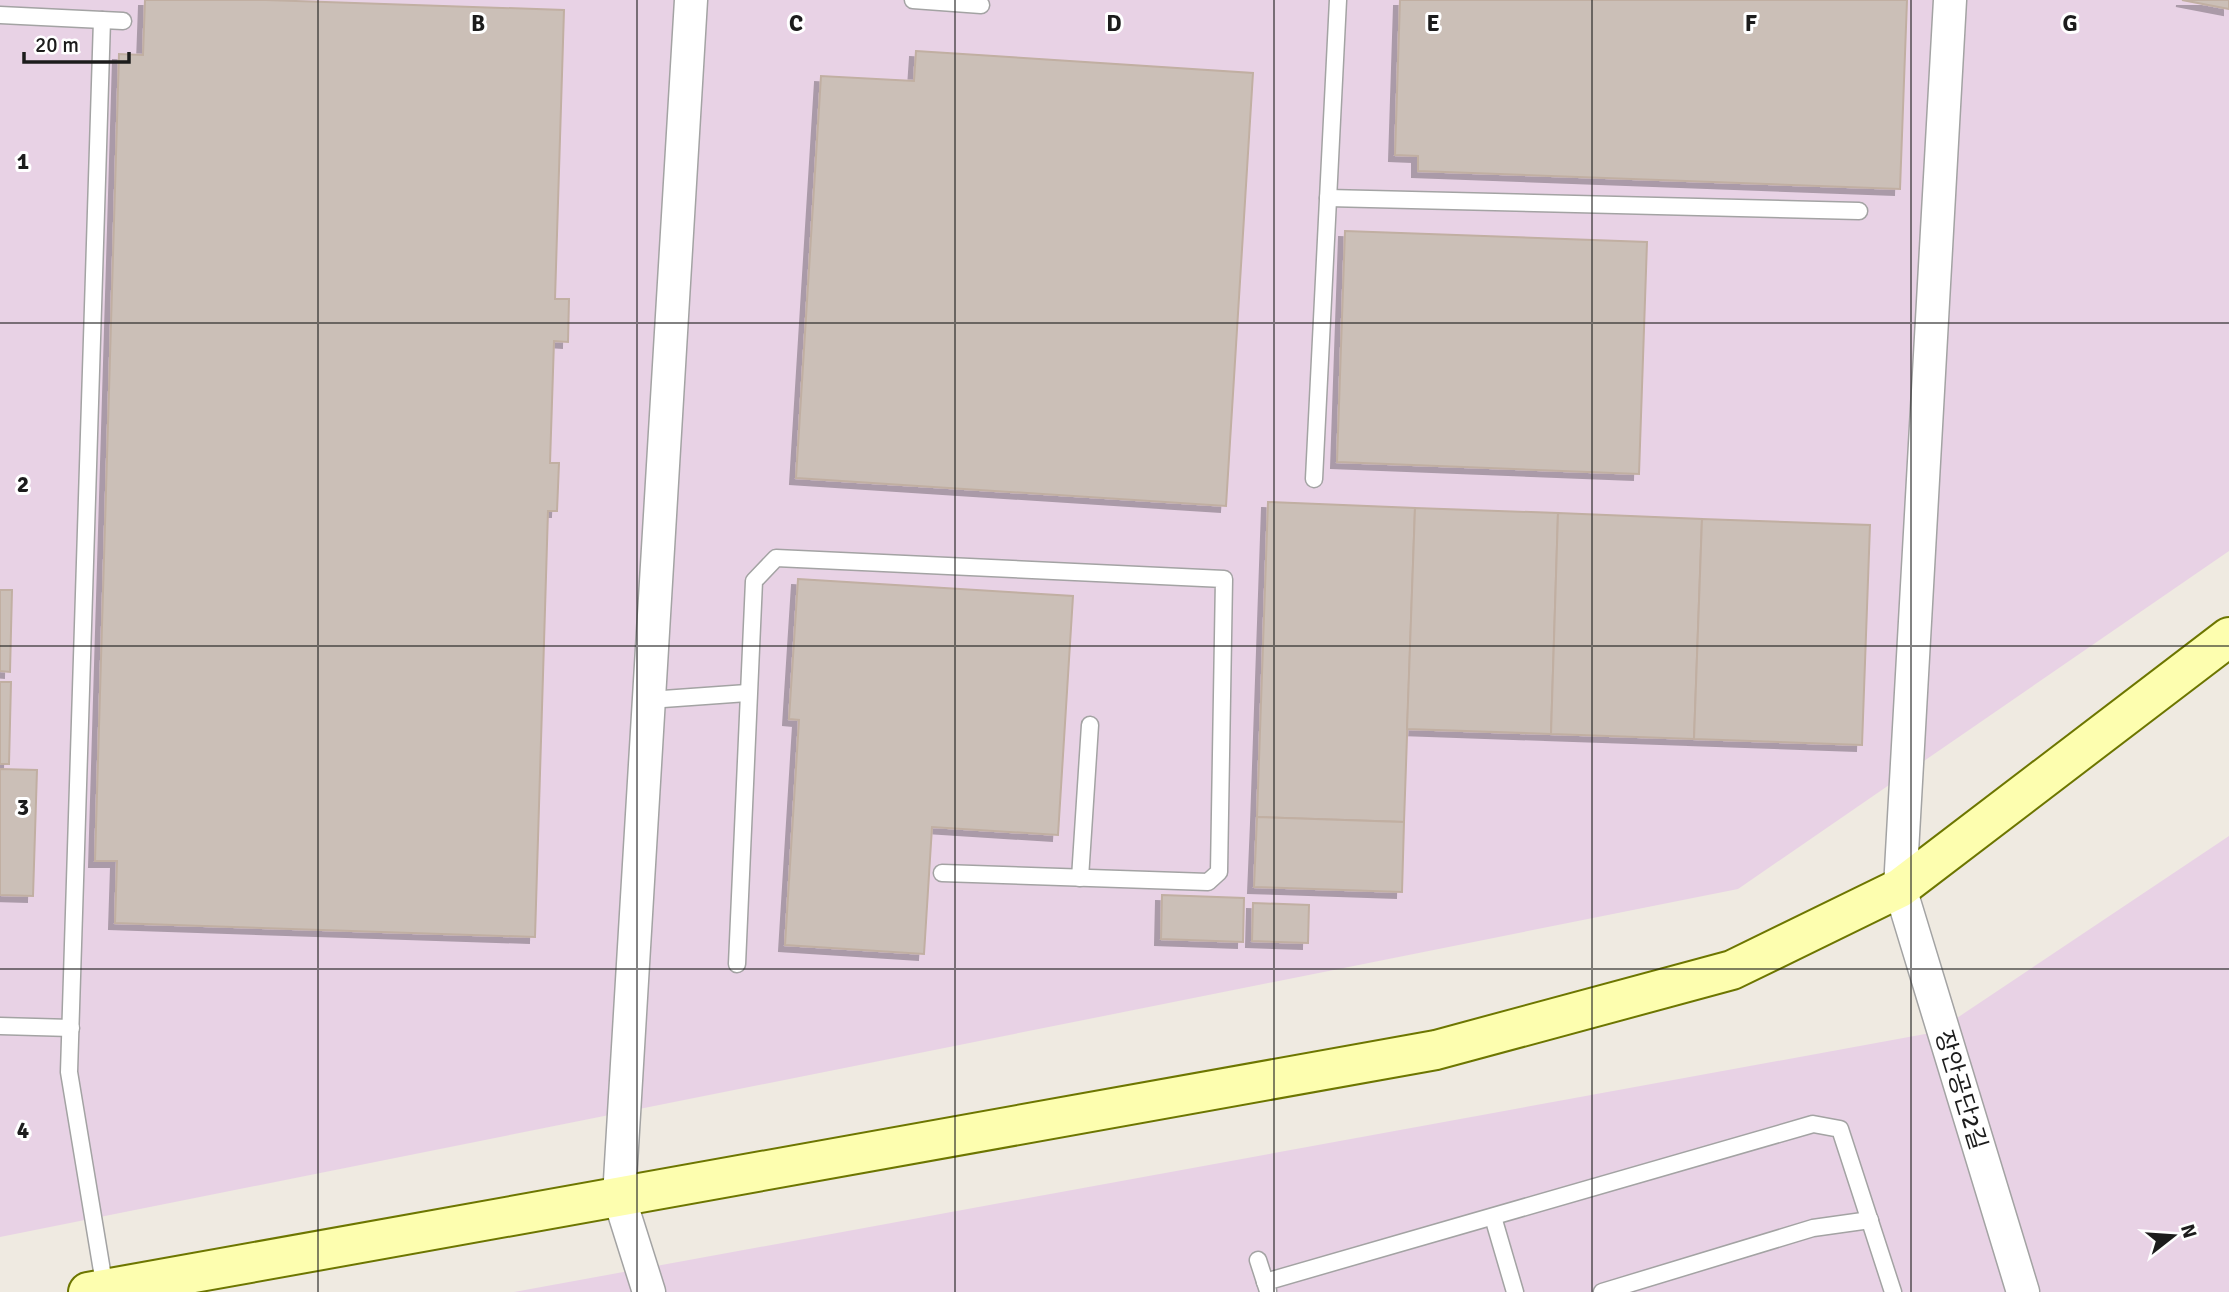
<svg xmlns="http://www.w3.org/2000/svg" width="2229" height="1292" viewBox="0 0 2229 1292" font-family="Signika,'Noto Sans KR',sans-serif">
	<defs>
		<filter id="shadow"><feDropShadow dx="-6" dy="6" stdDeviation="0" flood-color="#0004"/></filter>
	</defs>
	<rect width="100%" height="100%" fill="#efeae1"/>
	<g fill="#e8d2e5">
		<polygon points="0,0 2229,0 2229,551 1738,889 0,1237"/>
		<polygon points="2229,836 2229,1292 514,1292 1936,1032"/>
	</g>
	<g fill="#cbbfb7" stroke="#c1afa2" stroke-width="2" filter="url(#shadow)">
		<polygon points="145,0 266,0 564,10 555,299 569,299 568,342 554,341 550,463 559,463 557,511 548,511 535,937 115,923 117,861 95,861 119,54 143,55"/>
		<polygon points="1400,0 1907,0 1900,189 1418,171 1418,156 1395,155"/>
		<polygon points="2182,0 2229,0 2229,9"/>
		<polygon points="916,51 1253,73 1226,506 796,478 821,76 914,81"/>
		<polygon points="1345,231 1647,242 1639,474 1337,462"/>
		<polygon points="1268,502 1415,508 1404,822 1257,817"/>
		<polygon points="1415,508 1558,513 1551,734 1407,729"/>
		<polygon points="1558,513 1702,519 1694,739 1551,734"/>
		<polygon points="1702,519 1870,525 1862,745 1694,739"/>
		<polygon points="798,579 1073,596 1058,835 932,827 924,954 785,945 799,720 789,719"/>
		<polygon points="0,590 12,590 10,672 0,671"/>
		<polygon points="0,682 11,682 9,764 0,764"/>
		<polygon points="0,769 37,770 33,896 0,895"/>
		<polygon points="1257,817 1404,822 1402,892 1254,887"/>
		<polygon points="1162,895 1244,898 1243,942 1161,939"/>
		<polygon points="1253,903 1309,905 1308,943 1252,941"/>
	</g>
	<g fill="none" stroke-linecap="round" stroke-linejoin="round">
		<g stroke="#a3a3a3" stroke-width="19">
			<g id="lane">
				<polyline points="913,0 981,5"/>
				<polyline points="0,15 123,21"/>
				<polyline points="102,20 69,1072 105,1289"/>
				<polyline points="1328,198 1859,211"/>
				<polyline points="1314,479 1338,0"/>
				<polyline points="649,700 747,693"/>
				<polyline points="1080,878 1090,725"/>
				<polyline points="737,964 754,581 776,558 1224,579 1219,872 1208,882 942,873"/>
				<polyline points="0,1026 71,1028"/>
				<polyline points="1493,1217 1515,1292"/>
				<polyline points="1258,1260 1268,1291"/>
				<polyline points="1265,1282 1813,1124 1840,1129 1893,1292"/>
				<polyline points="1602,1292 1813,1228 1870,1220"/>
			</g>
		</g>
		<g stroke="#a3a3a3" stroke-width="35">
			<g id="street">
				<polyline points="1950,0 1900,888 2023,1292"/>
				<polyline points="649,1292 619,1197 691,0"/>
			</g>
		</g>
		<g stroke="#6d7600" stroke-width="42">
			<polyline id="secondary" points="88,1292 1436,1050 1732,970 1900,888 2229,637"/>
		</g>
		<use href="#lane" stroke="#fff" stroke-width="16"/>
		<use href="#street" stroke="#fff" stroke-width="32"/>
		<use href="#secondary" stroke="#fdfeaf" stroke-width="38"/>
	</g>
	<path fill="none" stroke="#1c1c1c" stroke-width="2" stroke-opacity="0.55" d="M318,0V1292M637,0V1292M955,0V1292M1274,0V1292M1592,0V1292M1911,0V1292M0,323H2229M0,646H2229M0,969H2229"/>
	<g text-anchor="middle" dominant-baseline="central" stroke-width="6" stroke-linejoin="round" paint-order="stroke">
		<g font-size="24" fill="#1c1c1c" stroke="#fff">
			<text transform="translate(1961 1090) rotate(73)">장안공단2길</text>
		</g>
	</g>
	<g font-size="23" text-anchor="middle" font-weight="bold" fill="#1c1c1c" stroke="#fff" stroke-width="6" stroke-linejoin="round" paint-order="stroke">
		<text x="478" y="31">B</text>
		<text x="796" y="31">C</text>
		<text x="1114" y="31">D</text>
		<text x="1433" y="31">E</text>
		<text x="1751" y="31">F</text>
		<text x="2070" y="31">G</text>
		<text x="23" y="169">1</text>
		<text x="23" y="492">2</text>
		<text x="23" y="815">3</text>
		<text x="23" y="1138">4</text>
	</g>
	<g transform="translate(2173 1236) rotate(73)" stroke="#ffffff" stroke-width="5" paint-order="stroke">
	<path d="M0-5L12 26L0 18L-12 26Z" fill="#1c1c1c"/>
	<text y="-10" font-size="19" font-weight="bold" text-anchor="middle" fill="#1c1c1c">N</text>
	</g>
	<path d="M24 52v10h105v-10" fill="none" stroke="#1c1c1c" stroke-width="3.5"/>
	<text x="35" y="52" font-size="21" fill="#1c1c1c" stroke="#ffffff" stroke-width="5" paint-order="stroke">20 m</text>
</svg>
